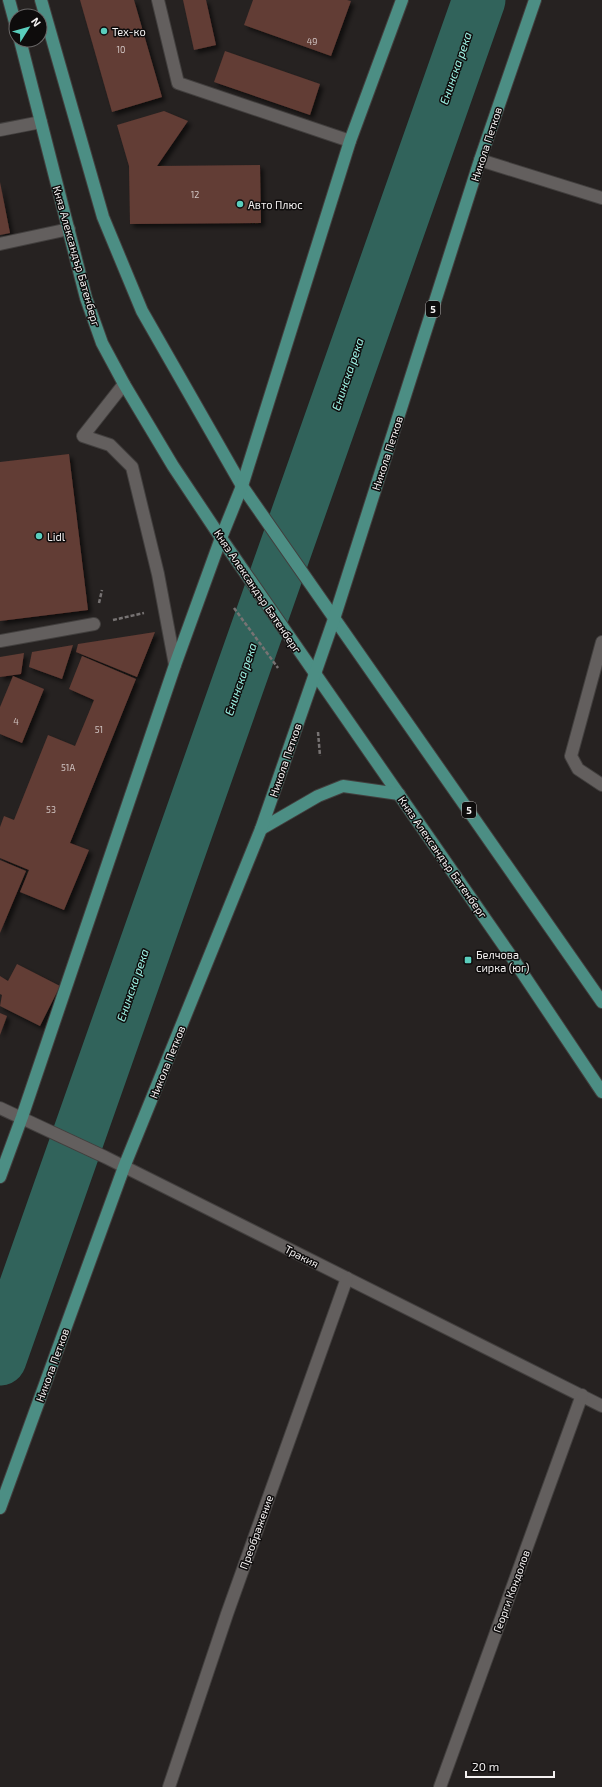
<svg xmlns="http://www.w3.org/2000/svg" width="602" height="1787" viewBox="0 0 602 1787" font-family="'Exo 2',sans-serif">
	<defs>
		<filter id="shadow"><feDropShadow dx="3.5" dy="3.5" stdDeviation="2" flood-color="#0009"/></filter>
	</defs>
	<rect width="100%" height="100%" fill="#262221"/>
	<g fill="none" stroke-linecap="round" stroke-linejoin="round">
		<polyline stroke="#31635b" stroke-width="53" points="0,1359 479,0"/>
	</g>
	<g fill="#623c34" filter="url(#shadow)">
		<polygon points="80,0 134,0 162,97 112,112"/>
		<polygon points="183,0 206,0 216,45 194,50"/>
		<polygon points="253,0 347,0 351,1 331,56 244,25"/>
		<polygon points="225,51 320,84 310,115 214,82"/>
		<polygon points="164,111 188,121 157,166 260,165 261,223 130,224 129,166 117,125"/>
		<polygon points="0,182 10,233 0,235"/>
		<polygon points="69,454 88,610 0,621 0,462"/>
		<polygon points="155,632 137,677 76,652 78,644"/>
		<polygon points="73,645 62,679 29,667 32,652"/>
		<polygon points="24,653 21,674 0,677 0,657"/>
		<polygon points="82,656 136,679 70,843 89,850 64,910 20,892 29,870 0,858 0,827 4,816 14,820 48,735 75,746 94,700 69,689"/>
		<polygon points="13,676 44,689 22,743 0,734 0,707"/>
		<polygon points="0,860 26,871 0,933"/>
		<polygon points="17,964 60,986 40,1026 0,1006 2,995 0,994 0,976 8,981"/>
		<polygon points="0,1013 7,1016 0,1035"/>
	</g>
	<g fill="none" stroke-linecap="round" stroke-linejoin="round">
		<g stroke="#423f3e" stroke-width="14">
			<g id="minor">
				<polyline points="158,0 178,83 350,141"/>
				<polyline points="0,130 41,122"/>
				<polyline points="480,160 602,198"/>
				<polyline points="0,244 69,229"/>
				<polyline points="124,384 83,436 110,445 132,467 158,574 175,665"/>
				<polyline points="0,641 94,624"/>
				<polyline points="602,642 571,756 578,769 602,785"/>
				<polyline points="0,1108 105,1157 602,1406"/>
				<polyline points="169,1787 227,1614 347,1278"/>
				<polyline points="440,1787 582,1395"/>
			</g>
		</g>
		<g stroke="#423f3e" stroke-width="14">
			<g id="major">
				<polyline points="9,0 16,26"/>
				<polyline points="41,0 103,217 142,311 242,486 602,1002"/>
				<polyline points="20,40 86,298 102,343 124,384 173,466 221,538 511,956 602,1092"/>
				<polyline points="261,829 318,796 343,786 399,794"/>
				<polyline points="0,1177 22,1117 175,665 221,538 242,486 350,141 402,0"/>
				<polyline points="0,1508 124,1167 261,829 334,619 480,160 535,0"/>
			</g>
		</g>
		<g stroke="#777373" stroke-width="2.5" stroke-dasharray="4 2" stroke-linecap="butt">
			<polyline points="99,603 102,590"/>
			<polyline points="234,608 278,668"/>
			<polyline points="113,620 144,613"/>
			<polyline points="318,732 320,756"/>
		</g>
		<use href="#minor" stroke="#635f5e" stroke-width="12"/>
		<use href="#major" stroke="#4c8e84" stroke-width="12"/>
	</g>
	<g fill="#5acebd" stroke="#0e0c0c" stroke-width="1.5">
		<circle cx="104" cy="31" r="4"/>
		<circle cx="240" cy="204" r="4"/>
		<circle cx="39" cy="536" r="4"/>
		<rect x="464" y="956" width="8" height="8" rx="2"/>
	</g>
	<g text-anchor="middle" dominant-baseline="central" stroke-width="3" stroke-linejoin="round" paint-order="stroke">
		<g font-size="9" fill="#d0c4c2">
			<text x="312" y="41">49</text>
			<text x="121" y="49">10</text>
			<text x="195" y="194">12</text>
			<text x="16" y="721">4</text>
			<text x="99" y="729">51</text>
			<text x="68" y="767">51A</text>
			<text x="51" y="809">53</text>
		</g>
		<g fill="#0e0c0c" stroke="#b0adad" stroke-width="1">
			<rect x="426" y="301" width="14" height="16" rx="3"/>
			<rect x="462" y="802" width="14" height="16" rx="3"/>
		</g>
		<g font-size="10" font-weight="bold" fill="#f5f2f2">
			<text x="433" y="309">5</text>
			<text x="469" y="810">5</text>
		</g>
		<g font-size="11" fill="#f5f2f2" stroke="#0e0c0c" text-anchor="start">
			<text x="112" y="31">Тех-ко</text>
			<text x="248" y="204">Авто Плюс</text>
			<text x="47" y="536">Lidl</text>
			<text x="476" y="954">Белчова<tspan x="476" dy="13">сирка (юг)</tspan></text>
		</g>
		<g font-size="11" fill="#f5f2f2" stroke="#0e0c0c">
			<text transform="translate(486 144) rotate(-72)">Никола Петков</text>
			<text transform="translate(77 256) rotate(74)">Княз Александър Батенберг</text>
			<text transform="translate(387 453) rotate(-72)">Никола Петков</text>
			<text transform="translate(258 591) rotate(56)">Княз Александър Батенберг</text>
			<text transform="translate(285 760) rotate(-71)">Никола Петков</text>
			<text transform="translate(443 857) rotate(55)">Княз Александър Батенберг</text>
			<text transform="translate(167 1062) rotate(-68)">Никола Петков</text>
			<text transform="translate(302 1256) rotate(27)">Тракия</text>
			<text transform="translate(52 1365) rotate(-70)">Никола Петков</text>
			<text transform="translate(256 1532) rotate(-70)">Преображение</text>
			<text transform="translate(511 1591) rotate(-70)">Георги Кондолов</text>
		</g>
		<g font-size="12" font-style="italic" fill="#9ef4e6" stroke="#0e0c0c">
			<text transform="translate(455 68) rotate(-71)">Енинска река</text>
			<text transform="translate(347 374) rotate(-71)">Енинска река</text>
			<text transform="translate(240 679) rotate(-71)">Енинска река</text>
			<text transform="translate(132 985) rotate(-71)">Енинска река</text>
		</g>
	</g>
	<g transform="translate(28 28) rotate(53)"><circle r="19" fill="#0e0c0c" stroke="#6a6868"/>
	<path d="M0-3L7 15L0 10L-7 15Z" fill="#5acebd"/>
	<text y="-6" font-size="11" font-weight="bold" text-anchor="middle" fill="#f5f2f2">N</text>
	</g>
	<path d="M466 1771v6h88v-6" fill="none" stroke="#f5f2f2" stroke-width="2"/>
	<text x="472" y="1771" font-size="12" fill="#f5f2f2" stroke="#0e0c0c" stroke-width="3" paint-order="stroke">20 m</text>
</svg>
